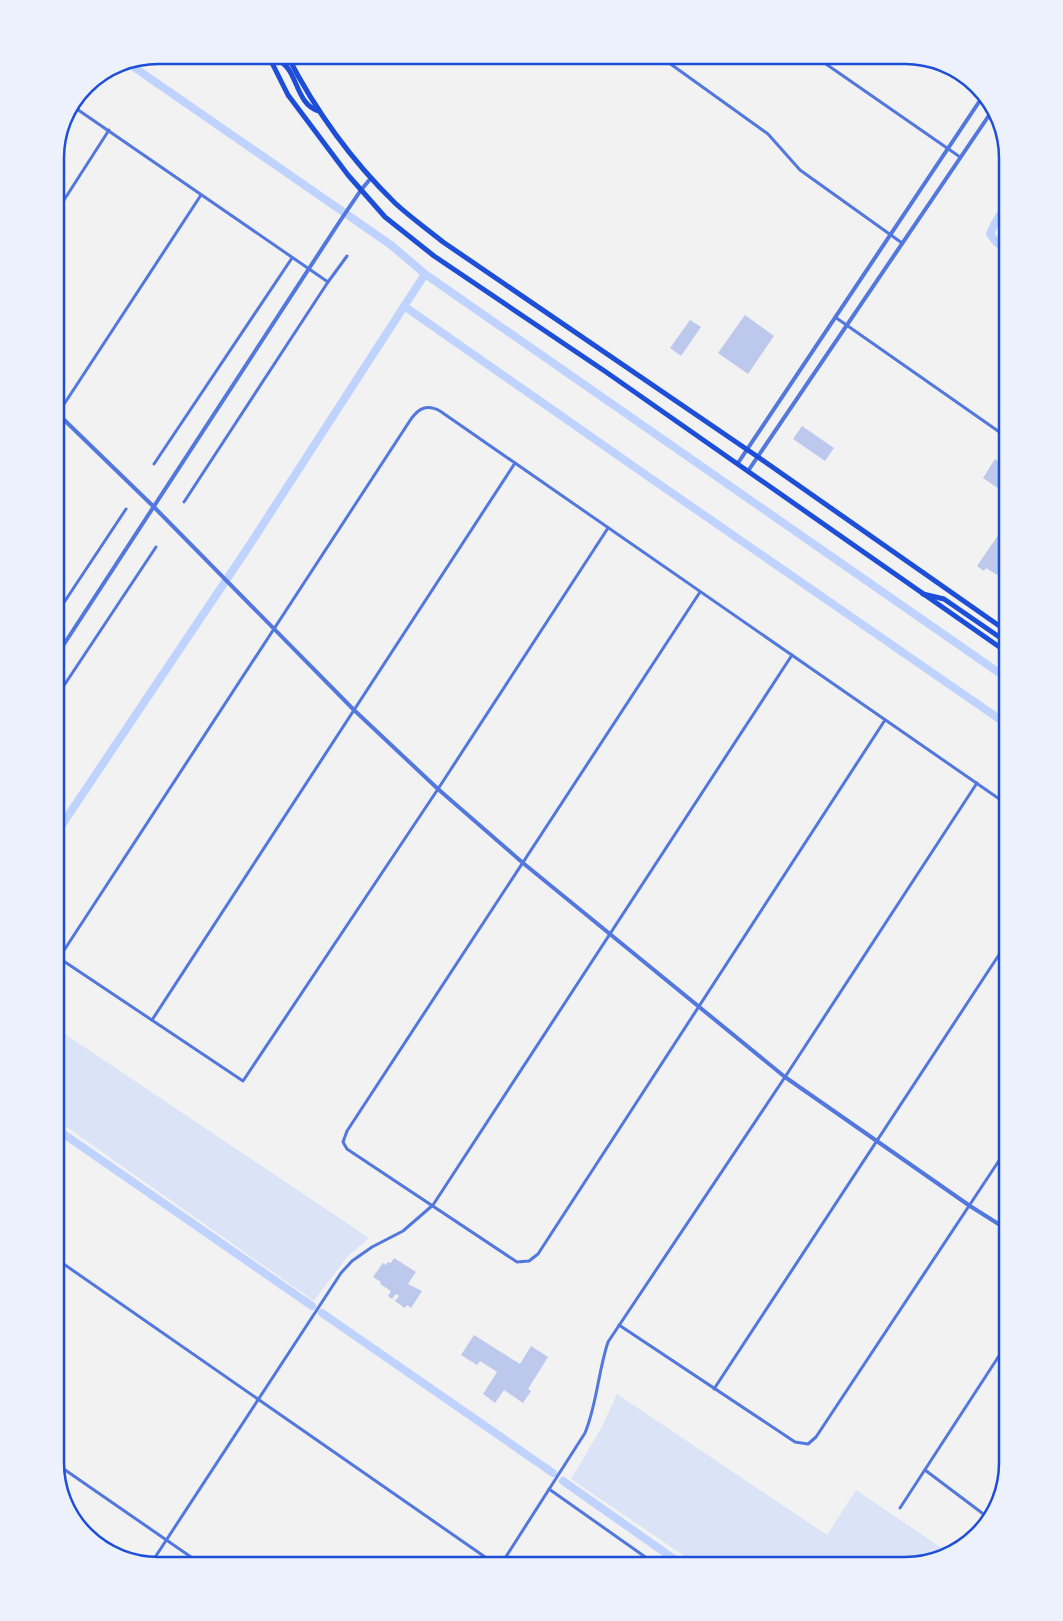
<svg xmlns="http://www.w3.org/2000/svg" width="1063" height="1621" viewBox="0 0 1063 1621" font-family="'Archivo Narrow',sans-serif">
	<rect width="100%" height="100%" fill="#f2f2f2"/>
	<g fill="#dbe4f7">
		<polygon points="62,1032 369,1238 347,1257 314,1301 55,1119 55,1055"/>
		<polygon points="617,1394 827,1535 856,1490 952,1555 906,1566 699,1566 571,1479 603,1425"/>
	</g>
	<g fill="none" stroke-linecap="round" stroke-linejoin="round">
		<g stroke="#bfd3fe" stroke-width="8">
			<polyline points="125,61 391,245 425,274 1008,679"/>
			<polyline points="1008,250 997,243 990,234 995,223 1008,202"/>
			<polyline points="404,306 646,475 1008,725"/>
			<polyline points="55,835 249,546 425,274"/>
			<polyline points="55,1128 312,1306"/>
			<polyline points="322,1313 553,1473"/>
			<polyline points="563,1481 684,1566"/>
		</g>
	</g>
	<g fill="#bdc9ec">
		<polygon points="745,315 774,336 748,374 718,353"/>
		<polygon points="690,320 701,327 681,356 670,348"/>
		<polygon points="802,426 834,448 825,461 793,439"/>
		<polygon points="995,459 1008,468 1008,495 983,478"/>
		<polygon points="1008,521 1008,560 997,575 986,568 984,571 977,566"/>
		<polygon points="394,1258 416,1272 408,1284 422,1291 411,1308 407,1305 405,1308 395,1301 399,1296 396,1294 392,1299 388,1296 391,1291 380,1284 381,1282 373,1277 383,1263 386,1265 388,1262 391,1263"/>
		<polygon points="474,1335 520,1364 531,1346 548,1357 528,1389 531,1391 523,1403 504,1390 495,1403 483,1394 497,1372 480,1361 477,1365 461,1355"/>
	</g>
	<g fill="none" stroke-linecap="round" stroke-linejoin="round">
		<g stroke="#5277de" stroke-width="3">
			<polyline points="658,55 768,134 800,170 902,243"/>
			<polyline points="813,55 960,157"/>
			<polyline points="71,105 328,282"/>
			<polyline points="55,214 109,130"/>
			<polyline points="835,317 1008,438"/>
			<polyline points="55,418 201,195"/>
			<polyline points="154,464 292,258"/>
			<polyline points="184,502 328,282 347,256"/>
			<polyline points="700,592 347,1131 343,1142 347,1149 517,1262 529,1261 538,1254 885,720"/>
			<polyline points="55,616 126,509"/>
			<polyline points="55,699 156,547"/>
			<polyline points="59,958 243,1081 438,789 608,528"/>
			<path d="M55,966L59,958L411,419C419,408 427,404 440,411L1008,805"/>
			<polyline points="152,1020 515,463"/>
			<polyline points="55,1258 498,1566"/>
			<polyline points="619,1325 795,1442 808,1444 816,1437 1008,1147"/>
			<polyline points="714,1389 1008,941"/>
			<polyline points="55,1463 204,1566"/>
			<polyline points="925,1470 990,1519"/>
			<polyline points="549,1489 658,1566"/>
			<polyline points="900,1508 1008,1342"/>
			<polyline points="150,1565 341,1273 352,1261 372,1247 403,1231 433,1205 792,655"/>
			<path d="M500,1566L585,1433C597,1404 598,1372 608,1342L785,1077L977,783"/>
		</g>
		<g stroke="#5277de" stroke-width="4">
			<polyline points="55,411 154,507 354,710 438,789 523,863 785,1077 970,1206 1008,1230"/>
			<polyline points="738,463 983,96"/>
			<polyline points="748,471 994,108"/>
			<polyline points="55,658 340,221 361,190 371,178"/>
		</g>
		<g stroke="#1d4ed8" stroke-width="5">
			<polyline points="268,55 288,95 348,175 385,217 434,256 606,372 1008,653"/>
			<path d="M287,55C315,110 351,160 395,203C410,217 427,229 443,242L758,457L1008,632"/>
			<path d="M270,59C274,60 278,60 281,62C298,72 296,105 319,111"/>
			<polyline points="923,594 944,599 1008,643"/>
		</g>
	</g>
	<path d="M0 0H1063V1621H0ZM158 64H905A94 94 0 0 1 999 158V1463A94 94 0 0 1 905 1557H158A94 94 0 0 1 64 1463V158A94 94 0 0 1 158 64Z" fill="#edf1fc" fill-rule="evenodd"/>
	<path fill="none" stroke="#1d4ed8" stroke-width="2.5" d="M158 64H905A94 94 0 0 1 999 158V1463A94 94 0 0 1 905 1557H158A94 94 0 0 1 64 1463V158A94 94 0 0 1 158 64Z"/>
</svg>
